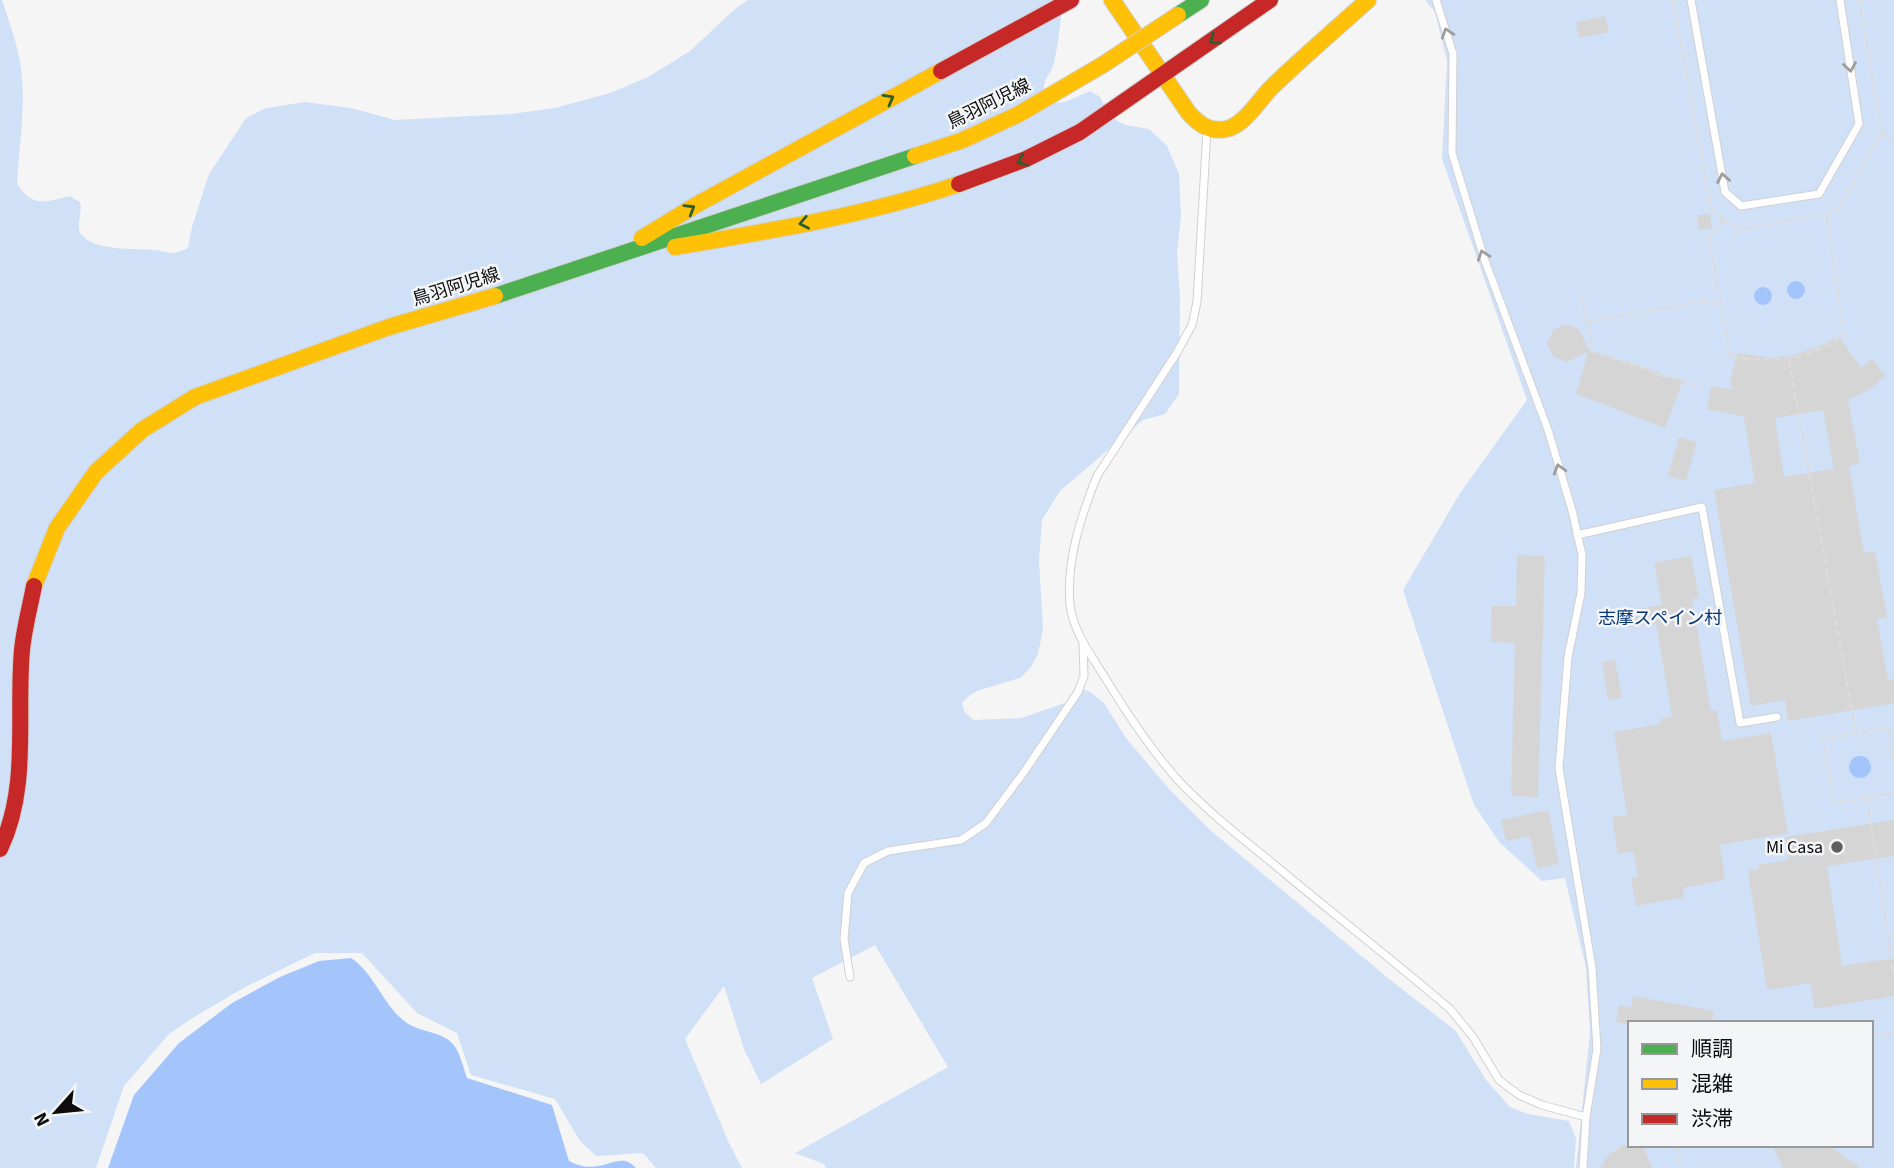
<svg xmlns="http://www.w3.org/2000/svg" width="1894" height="1168" viewBox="0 0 1894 1168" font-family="'Source Sans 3','Noto Sans JP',sans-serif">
	<rect width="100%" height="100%" fill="#f5f5f6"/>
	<g fill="#d0e0f7" fill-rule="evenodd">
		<path d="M0,0H2C9,22 18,45 21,69C26,106 19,147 17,184C32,208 46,202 70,196L80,202C83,213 75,226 81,234C94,252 136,248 155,250C161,250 166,253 172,253C177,253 183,250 188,248L192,227L209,174L246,118L266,108L305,102L351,108L395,120L511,114L555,108L610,93L648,77L690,51L735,9L748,0H1061C1062,18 1058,45 1054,63C1052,72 1043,80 1044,89C1045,96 1049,98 1053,103L1065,102L1090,91L1100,97L1109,116L1125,125L1149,129L1167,146L1179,174L1181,216L1177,253L1180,297L1179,394L1165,414L1143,420L1060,491L1042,520L1039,560L1043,629L1038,654L1031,667L1020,678L980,690L970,695L962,703L964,711L973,720L1021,718L1077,699L1083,690L1089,691L1104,703L1126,738L1169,789L1209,829L1394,983L1455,1030L1486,1080L1510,1107L1528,1114L1569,1121L1576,1139L1574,1168H826L824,1164L795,1153L948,1067L875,945L812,978L833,1039L761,1084L744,1049L724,986L685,1039L729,1143L742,1168H656L643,1153L596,1156L580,1141L555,1099L471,1075L457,1033L417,1013L362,953H315L245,987L189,1020L168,1035L124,1086L96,1168H0Z"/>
		<path d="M1425,0H1894V1168H1576L1590,1032L1586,968L1565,878L1542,881L1500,843L1474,805L1403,590L1460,493L1527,400L1442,159L1447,61L1435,12ZM1630,1023H1871V1145H1630Z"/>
	</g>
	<g fill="#a4c5fc">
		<circle cx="1796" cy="290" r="9"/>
		<circle cx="1763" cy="296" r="9"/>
		<circle cx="1860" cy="767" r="11"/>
		<path d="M351,958C374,973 382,1003 403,1020C418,1033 439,1030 452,1043C460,1051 463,1067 467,1078L552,1105L569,1161C578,1166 588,1168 598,1166C613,1164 623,1154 636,1168H108L134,1095L179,1043L232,1003L280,977L319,961Z"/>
	</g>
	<g fill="#d5d5d5" fill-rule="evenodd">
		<polygon points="1605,16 1609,32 1579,38 1576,22"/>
		<polygon points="1710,214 1712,228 1699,230 1697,215"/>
		<polygon points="1565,324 1579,329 1589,350 1662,373 1653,375 1683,380 1665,428 1576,394 1588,352 1567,362 1554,357 1547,344 1553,330"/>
		<path d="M1839,336L1861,368L1872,359L1886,376L1868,390L1848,400L1860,463L1849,466L1864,553L1875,551L1887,617L1877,619L1888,680L1894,679V703L1788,721L1785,700L1751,706L1714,490L1755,483L1744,417L1707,409L1711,386L1732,390L1730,381L1737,353L1771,358L1791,356L1823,345ZM1823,410L1834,469L1784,477L1775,418Z"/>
		<polygon points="1679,437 1697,442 1686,481 1668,476"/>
		<polygon points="1517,555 1545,556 1538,797 1511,796 1515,643 1491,642 1492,606 1516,606"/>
		<polygon points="1691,556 1699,598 1692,599 1711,711 1717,710 1722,741 1771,733 1788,833 1720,845 1725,880 1683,888 1684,897 1636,906 1631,878 1638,876 1633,851 1618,854 1612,817 1627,815 1614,732 1661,724 1660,719 1672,717 1656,624 1626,628 1624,611 1662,605 1654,563"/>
		<polygon points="1615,660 1622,698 1608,700 1602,662"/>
		<polygon points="1548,810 1559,864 1537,868 1530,836 1506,841 1501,820"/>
		<polygon points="1894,820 1894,856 1827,866 1842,966 1894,958 1894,996 1815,1009 1810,983 1767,990 1748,871 1759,869 1758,865 1789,860 1785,837"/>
		<polygon points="1633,996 1714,1011 1712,1023 1630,1023 1630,1025 1616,1022 1619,1005 1631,1008"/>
		<polygon points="1623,1145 1643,1145 1652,1168 1600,1168 1608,1156"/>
		<polygon points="1772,1145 1828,1145 1861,1168 1783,1168"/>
	</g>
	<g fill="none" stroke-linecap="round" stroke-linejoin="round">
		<g stroke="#d0d0d1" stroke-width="9">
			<g id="lane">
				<polyline points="1436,0 1453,54 1452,153 1484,258 1548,430 1572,510 1582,555 1581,593 1568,657 1559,768 1592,968 1597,1049 1586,1117 1583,1168"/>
				<polyline points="1691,0 1725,192 1741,206 1819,194 1859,124 1840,0"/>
				<path d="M1207,130L1197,302L1192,325L1176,354L1097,476C1081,516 1066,561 1070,605C1073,631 1091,655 1104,676C1126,712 1150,749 1178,780C1206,810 1239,836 1270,861C1329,911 1391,958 1450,1009L1473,1037L1499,1080L1519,1095L1542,1105L1586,1117"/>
				<polyline points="1577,535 1702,507 1740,723 1777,717"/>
				<polyline points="850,977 844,939 848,893 864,863 888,851 961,840 986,823 1024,772 1078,692 1084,676 1083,643"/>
			</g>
		</g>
		<g stroke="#d0d0d1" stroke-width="18">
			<g id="fast">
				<polyline points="1178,15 1201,0"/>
				<polyline points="495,296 915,156"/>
			</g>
		</g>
		<g stroke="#d0d0d1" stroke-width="18">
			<g id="slow">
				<path d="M1112,0L1188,112C1199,125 1212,134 1230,128C1247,121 1259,100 1272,87C1303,57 1336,29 1368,0"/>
				<polyline points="915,156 963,140 1019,114 1104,64"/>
				<polyline points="642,238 696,205 941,71"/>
				<path d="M675,247C771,231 867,215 959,184"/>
				<polyline points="34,586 57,528 96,472 142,430 195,397 389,327 495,296"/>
			</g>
		</g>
		<g stroke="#d0d0d1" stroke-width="18">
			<g id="jam">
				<polyline points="941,71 1071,0"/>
				<polyline points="959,184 1026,159 1080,132 1270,0"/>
				<path d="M0,849C30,787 16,716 22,650C24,629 30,607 34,586"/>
			</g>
		</g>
		<g stroke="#dcdcdc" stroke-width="2.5" stroke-dasharray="7 3.5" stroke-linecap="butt">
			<polyline points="1673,0 1711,208 1737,230 1838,211 1882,131 1859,0"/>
			<polyline points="1882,131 1894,140"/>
			<path d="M1724,220L1709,237L1730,357C1778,362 1801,362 1844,336L1826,213"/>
			<polyline points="1581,297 1593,352 1702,387"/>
			<polyline points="1586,322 1703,301 1720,305"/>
			<polyline points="1789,361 1856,733"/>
			<polyline points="1894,759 1889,728 1823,739 1834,803 1894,793"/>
			<polyline points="1867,798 1894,975"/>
			<polyline points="1871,1036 1894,1033"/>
			<polyline points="1678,1145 1680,1168"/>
		</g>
		<use href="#lane" stroke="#fefefe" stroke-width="7"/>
		<use href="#fast" stroke="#4caf50" stroke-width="16"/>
		<use href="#slow" stroke="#ffc107" stroke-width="16"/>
		<use href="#jam" stroke="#c62828" stroke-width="16"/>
		<g stroke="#d0d0d1" stroke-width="18" stroke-linecap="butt">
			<polyline id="slow-bridge" points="1104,64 1178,15"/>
		</g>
		<use href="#slow-bridge" stroke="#ffc107" stroke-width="16"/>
	</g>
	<defs><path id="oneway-chevron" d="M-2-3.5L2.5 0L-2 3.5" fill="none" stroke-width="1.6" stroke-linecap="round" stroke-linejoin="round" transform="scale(1.75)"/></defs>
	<g stroke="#9d9d9e">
		<use href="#oneway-chevron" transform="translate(1447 33) rotate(-108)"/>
		<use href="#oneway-chevron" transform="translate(1850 67) rotate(81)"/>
		<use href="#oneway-chevron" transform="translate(1723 178) rotate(-100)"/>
		<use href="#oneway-chevron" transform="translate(1483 255) rotate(-109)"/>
		<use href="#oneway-chevron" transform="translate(1559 469) rotate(-107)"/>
	</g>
	<g stroke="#2c5e2e">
		<use href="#oneway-chevron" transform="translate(1214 40) rotate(144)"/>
		<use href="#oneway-chevron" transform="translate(889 99) rotate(-29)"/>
		<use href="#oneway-chevron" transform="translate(1022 161) rotate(157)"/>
		<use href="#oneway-chevron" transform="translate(690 209) rotate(-31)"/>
		<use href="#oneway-chevron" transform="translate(804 223) rotate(169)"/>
	</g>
	<circle fill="#5e5e5f" stroke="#f4f5f7" stroke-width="2.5" cx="1837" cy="847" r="7"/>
	<g text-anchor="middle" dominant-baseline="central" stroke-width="5" stroke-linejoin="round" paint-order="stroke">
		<g font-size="18" fill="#0c0c0d" stroke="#f4f5f7">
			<text transform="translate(989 104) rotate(-26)">鳥羽阿児線</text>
			<text transform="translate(456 287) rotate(-17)">鳥羽阿児線</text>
		</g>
		<g font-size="18" fill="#033475" stroke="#f4f5f7">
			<text x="1660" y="618">志摩スペイン村</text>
		</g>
		<g font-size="18" fill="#0c0c0d" stroke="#f4f5f7" text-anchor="end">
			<text x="1823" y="847">Mi Casa</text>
		</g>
	</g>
	<rect x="1628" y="1021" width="245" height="126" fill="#f4f5f7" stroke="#979899" stroke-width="2"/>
	<rect x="1642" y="1044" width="35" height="10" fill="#4caf50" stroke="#979899" stroke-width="2"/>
	<text x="1691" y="1056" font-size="21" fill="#0c0c0d">順調</text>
	<rect x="1642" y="1079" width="35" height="10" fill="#ffc107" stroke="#979899" stroke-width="2"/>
	<text x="1691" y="1091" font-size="21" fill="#0c0c0d">混雑</text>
	<rect x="1642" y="1114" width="35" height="10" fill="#c62828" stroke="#979899" stroke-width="2"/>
	<text x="1691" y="1126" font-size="21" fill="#0c0c0d">渋滞</text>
	<g transform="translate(56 1112) rotate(243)" stroke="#f4f5f7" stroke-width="5" paint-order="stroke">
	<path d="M0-5L12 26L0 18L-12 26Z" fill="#0c0c0d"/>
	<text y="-10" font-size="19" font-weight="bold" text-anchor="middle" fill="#0c0c0d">N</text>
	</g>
</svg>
